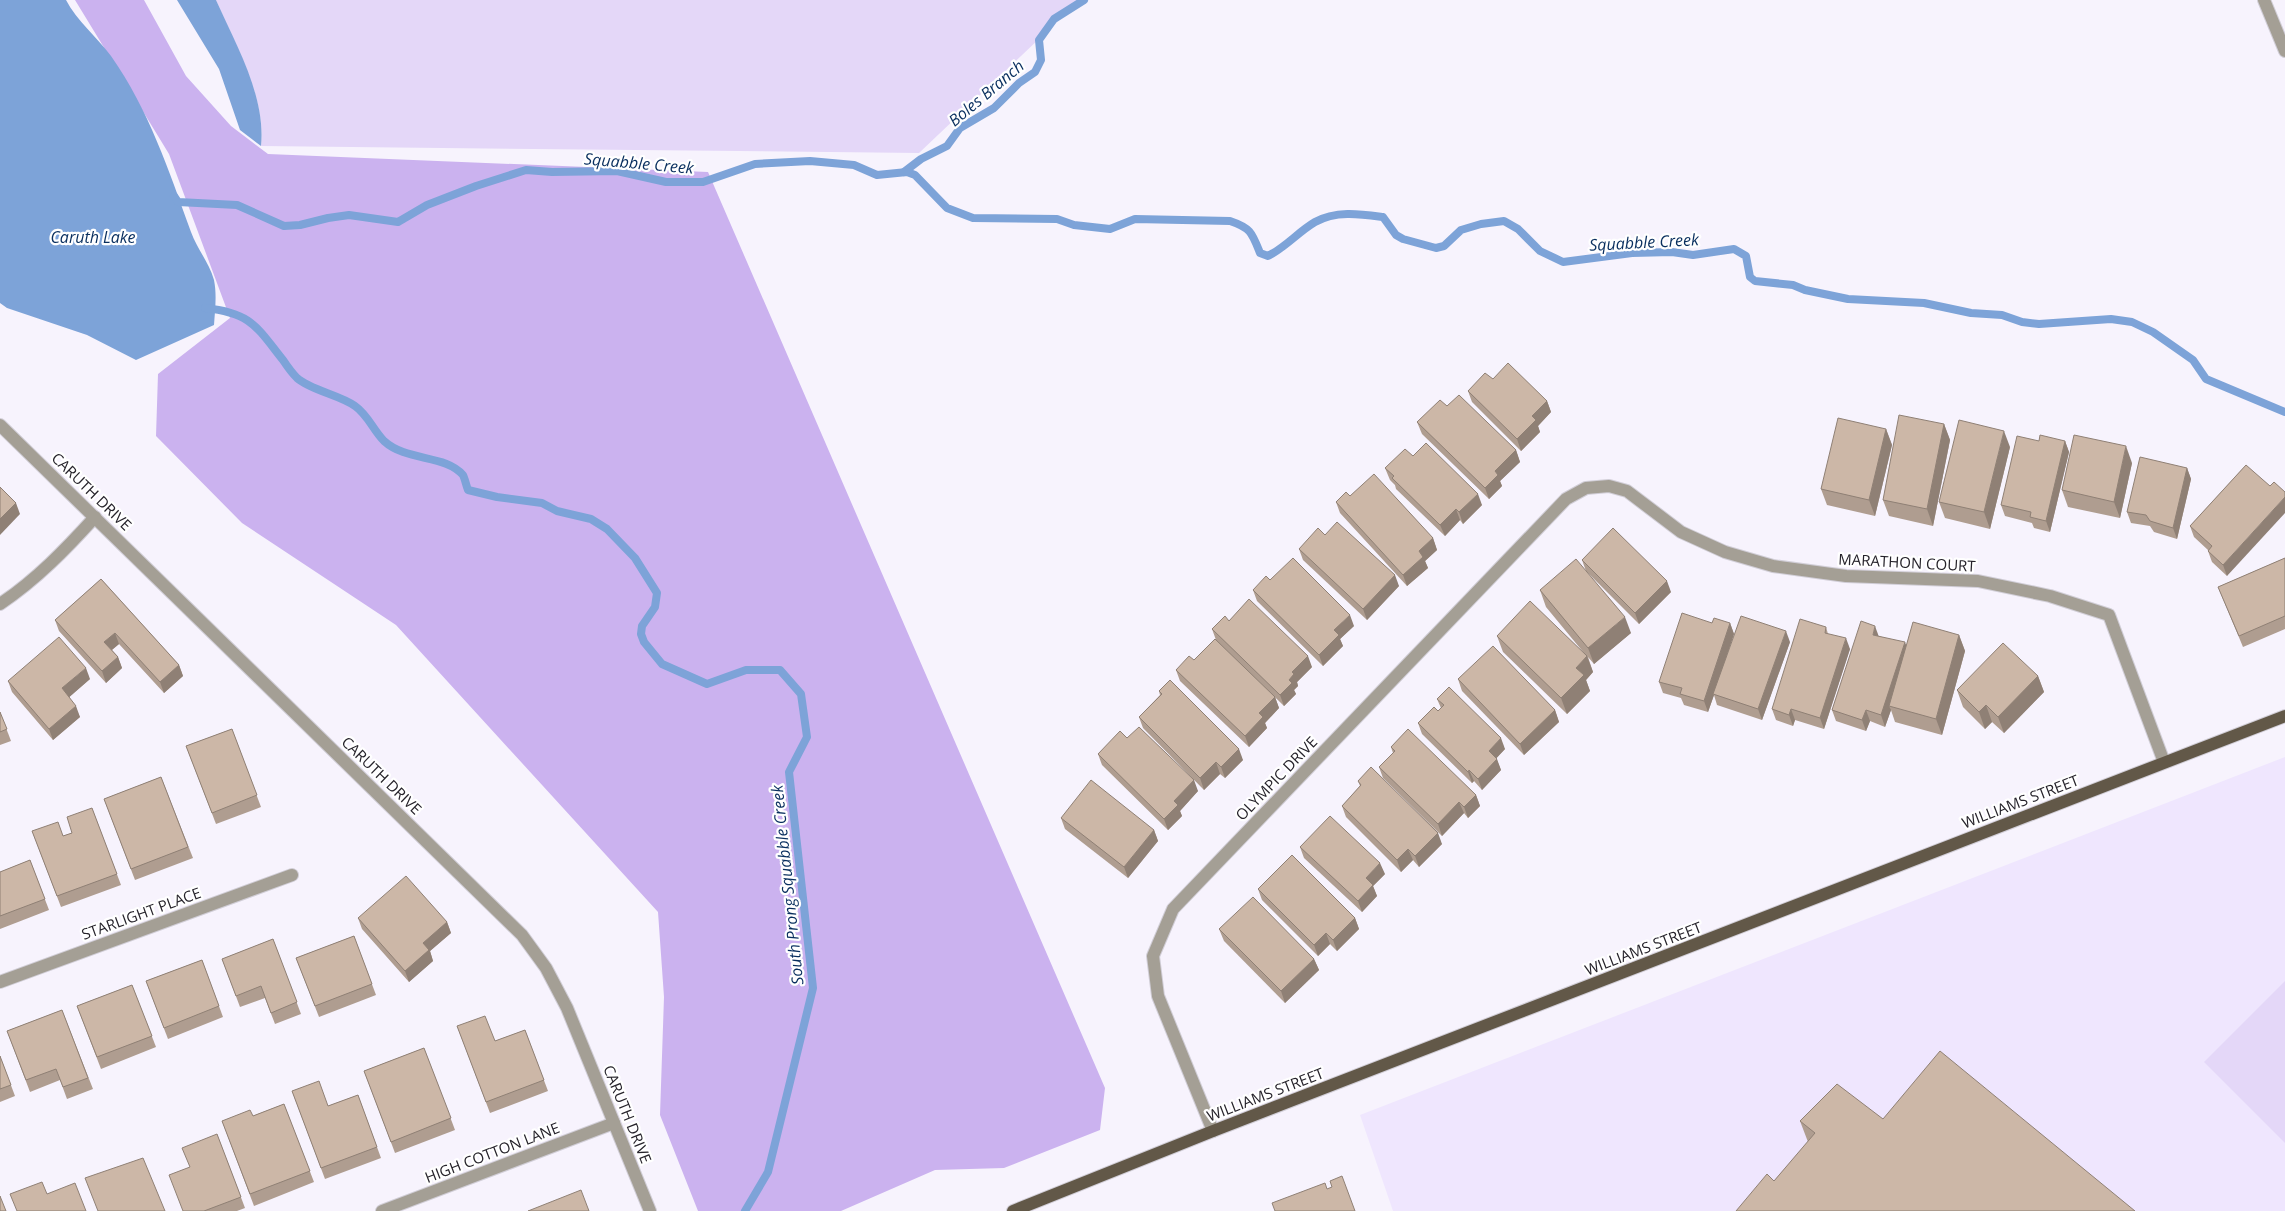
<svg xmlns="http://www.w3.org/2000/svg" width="2285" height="1211" viewBox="0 0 2285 1211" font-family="'Open Sans',sans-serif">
	<rect width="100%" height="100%" fill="#f7f3fd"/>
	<polygon fill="#efe6fe" points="2285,757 2285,1211 1393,1211 1360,1115"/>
	<g fill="#e4d7f8">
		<path d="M216,0H1080L919,153L261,146C266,96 235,45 216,0Z"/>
		<polygon points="2285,981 2285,1143 2204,1062"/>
	</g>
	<polygon fill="#cbb2ef" points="75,0 144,0 186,76 231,126 268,154 708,172 1105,1088 1100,1130 1004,1168 935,1170 841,1211 698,1211 660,1115 664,997 658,912 396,625 242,523 156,436 158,374 230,318 169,154"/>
	<g fill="#7da3d8">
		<path d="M0,0H66C77,21 97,37 111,56C149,110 169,171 191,232C197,249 209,262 214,280C217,295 215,310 214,325L136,360L87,335L7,308L0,303Z"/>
		<path d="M177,0H216C236,45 266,96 261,146L240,130L219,69Z"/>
	</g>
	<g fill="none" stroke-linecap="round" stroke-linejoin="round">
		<g stroke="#7da3d8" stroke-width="8">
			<polyline points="904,172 921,159 947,146 960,128 994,108 1019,83 1035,72 1041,60 1039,40 1054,19 1084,0"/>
			<path d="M174,196L178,202L237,205L284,226L300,225L328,218L349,215L398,222L427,205L476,186L526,170L552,172L617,171L666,182H703L755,164L810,161L854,165L877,175L907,172L915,175L947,208L973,218L1057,219L1074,225L1110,229L1135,219L1230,221C1251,228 1252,233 1260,253L1268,256C1286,247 1298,232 1315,222C1336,210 1361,214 1383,217L1396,235L1403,239L1436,248L1444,246L1461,230L1481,224L1504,221L1518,229L1540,251L1563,262L1632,253L1672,252L1693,255L1734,249L1746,256L1750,277L1755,281L1793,285L1805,290L1848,299L1924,303L1971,313L2002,315L2022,322L2039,324L2111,319L2132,322L2153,332L2193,360L2206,379L2285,412"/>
			<path d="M205,308C251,313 256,326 283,360C287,366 292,373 297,378C310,390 340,395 355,406C368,415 373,430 384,441C407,462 445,454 463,475C465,479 466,485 468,490L497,497L542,503L557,511L591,519L607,529L635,558L657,593L655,607L642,626L641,634L644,642L662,664L707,684L746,670H780L801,694L807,737L789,772L813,988L768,1172L745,1211"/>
		</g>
		<g stroke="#d1ced7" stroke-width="14">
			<g id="minor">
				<path d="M0,604C36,580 66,549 95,517"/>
				<polyline points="0,982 292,875"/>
				<polyline points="1213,1131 1158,996 1153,956 1173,909 1566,499 1586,488 1609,486 1627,491 1681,532 1725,552 1773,566 1846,576 1978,581 2050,596 2109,615 2164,762"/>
				<polyline points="382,1211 614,1123"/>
			</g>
		</g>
		<g stroke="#d1ced7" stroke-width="14">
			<g id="tertiary">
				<polyline points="2264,0 2285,51"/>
				<polyline points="0,425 522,935 546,968 567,1008 650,1211"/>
			</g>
		</g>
		<g stroke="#d1ced7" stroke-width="14">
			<polyline id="primary" points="1013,1211 1213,1131 2285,716"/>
		</g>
		<use href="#minor" stroke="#a49f95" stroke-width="12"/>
		<use href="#tertiary" stroke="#a49f95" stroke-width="12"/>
		<use href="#primary" stroke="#625848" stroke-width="12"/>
	</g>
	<g fill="#af9d90">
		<polygon points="1493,379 1547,401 1551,412 1538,426 1540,432 1521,451 1472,402 1468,391"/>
		<polygon points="1447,406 1516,450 1520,462 1500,481 1502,486 1489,499 1422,434 1417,422"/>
		<polygon points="1944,424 1950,440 1933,526 1889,516 1883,500"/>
		<polygon points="1886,429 1892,445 1875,516 1827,505 1821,489"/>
		<polygon points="2039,441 2065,441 2069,452 2050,532 2034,528 2032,523 2005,516 2001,505"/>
		<polygon points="2010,447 1990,529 1945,518 1939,502"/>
		<polygon points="1413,456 1482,505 1463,524 1460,520 1445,536 1396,489 1395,485 1390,480 1385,468"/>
		<polygon points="2132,463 2120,518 2068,507 2062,490"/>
		<polygon points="2246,465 2227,576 2212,562 2208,551 2208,550 2194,537 2190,526"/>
		<polygon points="2187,468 2191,479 2177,539 2154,532 2150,526 2131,523 2127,512"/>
		<polygon points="1350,496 1433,538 1437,550 1425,561 1428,568 1407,586 1340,513 1336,502"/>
		<polygon points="1325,535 1399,586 1367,620 1303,560 1299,549"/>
		<polygon points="2285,558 2285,629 2243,647 2218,587"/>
		<polygon points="1582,560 1671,592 1639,624 1586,571"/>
		<polygon points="101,579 179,665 183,676 164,693 119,644 112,650 118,657 122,668 106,683 59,631 55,620"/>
		<polygon points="1253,590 1354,626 1340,639 1343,646 1323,666 1257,601"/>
		<polygon points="1540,590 1631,633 1594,664 1588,657 1593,672 1586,680 1590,691 1567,714 1503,652 1497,636 1584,653 1546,607"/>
		<polygon points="1229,621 1312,667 1297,682 1298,686 1294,690 1296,694 1284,706 1238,661 1275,697 1279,708 1265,723 1267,728 1249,747 1180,681 1176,670 1194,660 1216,640 1212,629"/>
		<polygon points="1712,623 1730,623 1734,634 1727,655 1790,642 1762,720 1717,705 1714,695 1708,712 1684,705 1681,698 1663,693 1659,682"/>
		<polygon points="1826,627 1828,634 1850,649 1824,729 1795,720 1793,726 1776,720 1772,709"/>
		<polygon points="1959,635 1965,651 1942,735 1895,722 1891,710 1885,727 1870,721 1866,731 1836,721 1832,710 1879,636 1906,645"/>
		<polygon points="2038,676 2044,692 2004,733 1992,722 1985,729 1963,707 1957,690"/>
		<polygon points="90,679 69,697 80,717 53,740 12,692 8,681"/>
		<polygon points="1458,679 1555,710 1559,722 1524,755 1462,691"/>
		<polygon points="1159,691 1243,760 1225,778 1220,774 1204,790 1143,728 1139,717 1160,695"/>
		<polygon points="1437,699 1505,749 1496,758 1501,770 1482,790 1474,781 1472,783 1422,734 1418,723 1438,711 1441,708"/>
		<polygon points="0,712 11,741 0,745"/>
		<polygon points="232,729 261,807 216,824 186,746"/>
		<polygon points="1127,738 1198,791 1180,811 1182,816 1168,830 1102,765 1098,754"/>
		<polygon points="1391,747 1476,795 1480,806 1468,818 1464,813 1442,836 1383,778 1379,767 1393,753"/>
		<polygon points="161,777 193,858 135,880 104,799"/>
		<polygon points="1358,781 1442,844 1419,867 1413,860 1401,872 1346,817 1342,806 1360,786"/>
		<polygon points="92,808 121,885 61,907 32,831 63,836 72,833"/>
		<polygon points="1061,818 1154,830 1158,841 1128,878 1065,829"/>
		<polygon points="1300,847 1385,874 1373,886 1377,896 1362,912 1304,858"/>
		<polygon points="30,860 49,910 0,929 0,872"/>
		<polygon points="1258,889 1355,918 1359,929 1337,951 1330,944 1318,956 1262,900"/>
		<polygon points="358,918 447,922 451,933 430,951 433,961 409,982 362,929"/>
		<polygon points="1219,929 1314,959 1319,970 1285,1003 1224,941"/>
		<polygon points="354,936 376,995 319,1017 296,958"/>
		<polygon points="273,939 301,1014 275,1024 265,998 240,1007 222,959"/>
		<polygon points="202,960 223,1017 168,1039 146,981"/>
		<polygon points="132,985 156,1047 101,1069 77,1006"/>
		<polygon points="62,1010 93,1089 67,1099 60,1080 30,1092 7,1031"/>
		<polygon points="457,1026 495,1041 525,1030 548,1091 490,1113"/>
		<polygon points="424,1048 455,1130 395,1153 364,1071"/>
		<polygon points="0,1056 15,1096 0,1102"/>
		<polygon points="292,1091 328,1106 358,1095 381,1158 325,1179"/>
		<polygon points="284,1104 314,1182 254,1206 222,1121 253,1116"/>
		<polygon points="1883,1119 2135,1211 1736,1211 1774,1181 1808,1142 1800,1121"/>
		<polygon points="217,1134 245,1208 237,1211 183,1211 190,1167"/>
	</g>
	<g fill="#8f8075">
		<polygon points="1547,401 1551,412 1538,426 1540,432 1521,451 1517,439 1532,416"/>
		<polygon points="1944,424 1950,440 1933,526 1927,509"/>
		<polygon points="1886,429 1892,445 1875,516 1869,500"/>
		<polygon points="2004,431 2010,447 1990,529 1984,512"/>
		<polygon points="2065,441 2069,452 2050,532 2046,521"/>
		<polygon points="2126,446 2132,463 2120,518 2114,502"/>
		<polygon points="1516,450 1520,462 1500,481 1502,486 1489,499 1485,488 1495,471"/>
		<polygon points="2187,468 2191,479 2177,539 2173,528"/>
		<polygon points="1478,494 1482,505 1463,524 1459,512"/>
		<polygon points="2285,497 2285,513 2227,576 2223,565"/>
		<polygon points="16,503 20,514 0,535 0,519"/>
		<polygon points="1456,509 1460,520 1445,536 1440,525"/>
		<polygon points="1433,538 1437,550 1425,561 1428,568 1407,586 1403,575 1419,551"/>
		<polygon points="1395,575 1399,586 1367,620 1363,609"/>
		<polygon points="1667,581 1671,592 1639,624 1635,613"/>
		<polygon points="1350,615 1354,626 1340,639 1343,646 1323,666 1319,655 1334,630"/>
		<polygon points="1625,617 1631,633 1594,664 1588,648"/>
		<polygon points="1730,623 1734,634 1714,694 1713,694 1714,695 1708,712 1704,701"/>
		<polygon points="1875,626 1879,637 1873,635"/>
		<polygon points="1786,631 1790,642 1762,720 1758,709"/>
		<polygon points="115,633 119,644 108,653 104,642"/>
		<polygon points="1959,635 1965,651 1942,735 1936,719"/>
		<polygon points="1846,638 1850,649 1824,729 1820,718"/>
		<polygon points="1905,642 1909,653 1889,706 1891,710 1885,727 1881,715"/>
		<polygon points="1308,656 1312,667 1297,682 1298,686 1294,690 1296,694 1284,706 1280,695 1289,680 1292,672"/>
		<polygon points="1587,656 1593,672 1586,680 1590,691 1567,714 1561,698 1576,668"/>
		<polygon points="118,657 122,668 106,683 102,671"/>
		<polygon points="179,665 183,676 164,693 160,682"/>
		<polygon points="86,668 90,679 66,700 62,688"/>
		<polygon points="2038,676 2044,692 2004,733 1998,717"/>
		<polygon points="1275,697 1279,708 1265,723 1267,728 1249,747 1245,736 1259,713"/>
		<polygon points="1986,705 1992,722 1985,729 1979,712"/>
		<polygon points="76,706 80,717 53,740 49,729"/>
		<polygon points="1791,709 1795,720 1793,726 1789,715"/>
		<polygon points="1555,710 1559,722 1524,755 1520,744"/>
		<polygon points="1866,710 1870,721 1866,731 1862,720"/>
		<polygon points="1501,738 1505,749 1493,762 1489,751"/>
		<polygon points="1239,749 1243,760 1225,778 1221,767"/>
		<polygon points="1497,759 1501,770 1482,790 1478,779"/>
		<polygon points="1216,762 1220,774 1204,790 1200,778"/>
		<polygon points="1469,770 1474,781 1472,783 1468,772"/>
		<polygon points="1194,780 1198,791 1180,811 1182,816 1168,830 1164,819 1174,801"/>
		<polygon points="1476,795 1480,806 1468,818 1464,807"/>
		<polygon points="1459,802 1464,813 1442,836 1438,824"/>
		<polygon points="1154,830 1158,841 1128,878 1124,867"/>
		<polygon points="1438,833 1442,844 1419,867 1415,856"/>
		<polygon points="1408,849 1413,860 1401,872 1397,860"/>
		<polygon points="1380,863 1385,874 1373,886 1377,896 1362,912 1358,901 1366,878"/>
		<polygon points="1355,918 1359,929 1337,951 1333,940"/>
		<polygon points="447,922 451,933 430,951 433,961 409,982 405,971 423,943"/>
		<polygon points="1326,933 1330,944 1318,956 1314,945"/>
		<polygon points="1314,959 1319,970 1285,1003 1281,991"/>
	</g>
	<g fill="#ccb7a7" stroke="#8f8075">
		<polygon points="1508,363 1547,401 1532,416 1536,420 1517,439 1468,391 1485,373 1493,379"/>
		<polygon points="1459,395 1516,450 1495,471 1498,475 1485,488 1417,422 1440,400 1447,406"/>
		<polygon points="1899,415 1944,424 1927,509 1883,500"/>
		<polygon points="1838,418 1886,429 1869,500 1821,489"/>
		<polygon points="1959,420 2004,431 1984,512 1939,502"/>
		<polygon points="2040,435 2065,441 2046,521 2030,517 2031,512 2001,505 2017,436 2039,441"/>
		<polygon points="2074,435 2126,446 2114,502 2062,490"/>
		<polygon points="1426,443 1478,494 1459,512 1456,509 1440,525 1392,478 1394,476 1385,468 1405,449 1413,456"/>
		<polygon points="2140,457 2187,468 2173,528 2150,521 2146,515 2127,512"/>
		<polygon points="2246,465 2270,486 2274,482 2285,492 2285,497 2223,565 2208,551 2212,546 2190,526"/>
		<polygon points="1374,474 1433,538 1419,551 1423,557 1403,575 1336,502 1346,492 1350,496"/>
		<polygon points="0,487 16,503 0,519"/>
		<polygon points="1337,522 1395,575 1363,609 1299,549 1318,528 1325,535"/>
		<polygon points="1613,528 1667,581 1635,613 1582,560"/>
		<polygon points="1293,558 1350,615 1334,630 1339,635 1319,655 1253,590 1266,576 1270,580"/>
		<polygon points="2285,558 2285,616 2239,636 2218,587"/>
		<polygon points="1576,559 1625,617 1588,648 1540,590"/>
		<polygon points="101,579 179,665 160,682 115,633 104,642 118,657 102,671 55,620"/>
		<polygon points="1249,599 1308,656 1292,672 1294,674 1289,680 1292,683 1280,695 1212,629 1225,616 1229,621"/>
		<polygon points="1530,601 1587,656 1576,668 1584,675 1561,698 1497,636"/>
		<polygon points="1682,613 1712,623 1714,618 1730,623 1704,701 1680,694 1682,688 1659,682"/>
		<polygon points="1741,616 1786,631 1758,709 1713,694"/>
		<polygon points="1800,619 1826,627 1825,633 1846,638 1820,718 1791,709 1789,715 1772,709"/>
		<polygon points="1861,621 1875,626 1873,635 1905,642 1881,715 1866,710 1862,720 1832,710"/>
		<polygon points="1913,622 1959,635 1936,719 1889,706"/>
		<polygon points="59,637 86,668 62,688 76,706 49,729 8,681"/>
		<polygon points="1215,639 1275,697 1259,713 1263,717 1245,736 1176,670 1189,656 1194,660"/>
		<polygon points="2003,643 2038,676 1998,717 1986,705 1979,712 1957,690"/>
		<polygon points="1493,646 1555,710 1520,744 1458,679"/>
		<polygon points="1170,680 1239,749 1221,767 1216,762 1200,778 1139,717 1162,694 1159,691"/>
		<polygon points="1449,687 1501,738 1489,751 1497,759 1478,779 1469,770 1468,772 1418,723 1434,707 1438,711 1444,705 1437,699"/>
		<polygon points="0,712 7,729 0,732"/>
		<polygon points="1139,727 1194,780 1174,801 1178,805 1164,819 1098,754 1120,731 1127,738"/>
		<polygon points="232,729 257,795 212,813 186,746"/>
		<polygon points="1408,729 1476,795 1464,807 1459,802 1438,824 1379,767 1395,751 1391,747"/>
		<polygon points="1371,767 1438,833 1415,856 1408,849 1397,860 1342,806 1361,785 1358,781"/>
		<polygon points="161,777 188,847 131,869 104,799"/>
		<polygon points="1091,780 1154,830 1124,867 1061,818"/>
		<polygon points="92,808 117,874 57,896 32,831 58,822 63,836 72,833 67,817"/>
		<polygon points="1330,816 1380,863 1366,878 1373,885 1358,901 1300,847"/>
		<polygon points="1292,855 1355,918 1333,940 1326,933 1314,945 1258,889"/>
		<polygon points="30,860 45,899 0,916 0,872"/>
		<polygon points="406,876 447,922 423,943 429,950 405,971 358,918"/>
		<polygon points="1253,897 1314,959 1281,991 1219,929"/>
		<polygon points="354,936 372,984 315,1006 296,958"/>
		<polygon points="273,939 297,1002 271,1013 261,986 236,996 222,959"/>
		<polygon points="202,960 219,1006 164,1028 146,981"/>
		<polygon points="132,985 152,1036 97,1057 77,1006"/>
		<polygon points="62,1010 88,1078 63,1087 56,1069 26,1080 7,1031"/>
		<polygon points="485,1016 495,1041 525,1030 544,1080 486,1102 457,1026"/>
		<polygon points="424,1048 451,1118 391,1142 364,1071"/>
		<polygon points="1940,1051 2135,1211 1736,1211 1767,1174 1774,1181 1815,1133 1800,1121 1837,1084 1883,1119"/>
		<polygon points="0,1056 11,1085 0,1089"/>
		<polygon points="319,1081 328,1106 358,1095 377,1147 321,1168 292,1091"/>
		<polygon points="284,1104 310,1171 250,1194 222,1121 250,1110 253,1116"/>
		<polygon points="217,1134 241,1197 204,1211 183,1211 169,1175 190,1167 182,1148"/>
		<polygon points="143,1158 165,1211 98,1211 85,1178"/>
		<polygon points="1342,1176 1355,1211 1275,1211 1272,1203 1325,1183 1327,1189 1332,1187 1330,1181"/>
		<polygon points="42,1182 47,1194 75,1183 86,1211 17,1211 10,1194"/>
		<polygon points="581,1190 589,1211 528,1211"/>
		<polygon points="0,1196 6,1211 0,1211"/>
	</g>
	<g text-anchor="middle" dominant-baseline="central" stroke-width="4.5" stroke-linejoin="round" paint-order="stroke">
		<g font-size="15" fill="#26232b" stroke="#fff">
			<text transform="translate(92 491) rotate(44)">CARUTH DRIVE</text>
			<text transform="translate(1907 562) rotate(3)">MARATHON COURT</text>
			<text transform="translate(382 775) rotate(44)">CARUTH DRIVE</text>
			<text transform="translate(1276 778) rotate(-46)">OLYMPIC DRIVE</text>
			<text transform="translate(2020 801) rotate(-21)">WILLIAMS STREET</text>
			<text transform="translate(141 913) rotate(-20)">STARLIGHT PLACE</text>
			<text transform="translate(1643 948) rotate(-21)">WILLIAMS STREET</text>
			<text transform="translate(1265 1094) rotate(-21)">WILLIAMS STREET</text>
			<text transform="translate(628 1114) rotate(68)">CARUTH DRIVE</text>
			<text transform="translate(492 1152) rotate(-21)">HIGH COTTON LANE</text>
		</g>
		<g font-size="16" font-style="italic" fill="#082e5e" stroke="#fff">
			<text transform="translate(986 93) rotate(-40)">Boles Branch</text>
			<text transform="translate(639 163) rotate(5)">Squabble Creek</text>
			<text x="93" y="237">Caruth Lake</text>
			<text transform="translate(1644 242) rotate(-3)">Squabble Creek</text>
			<text transform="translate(787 885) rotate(-96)">South Prong Squabble Creek</text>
		</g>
	</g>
</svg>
